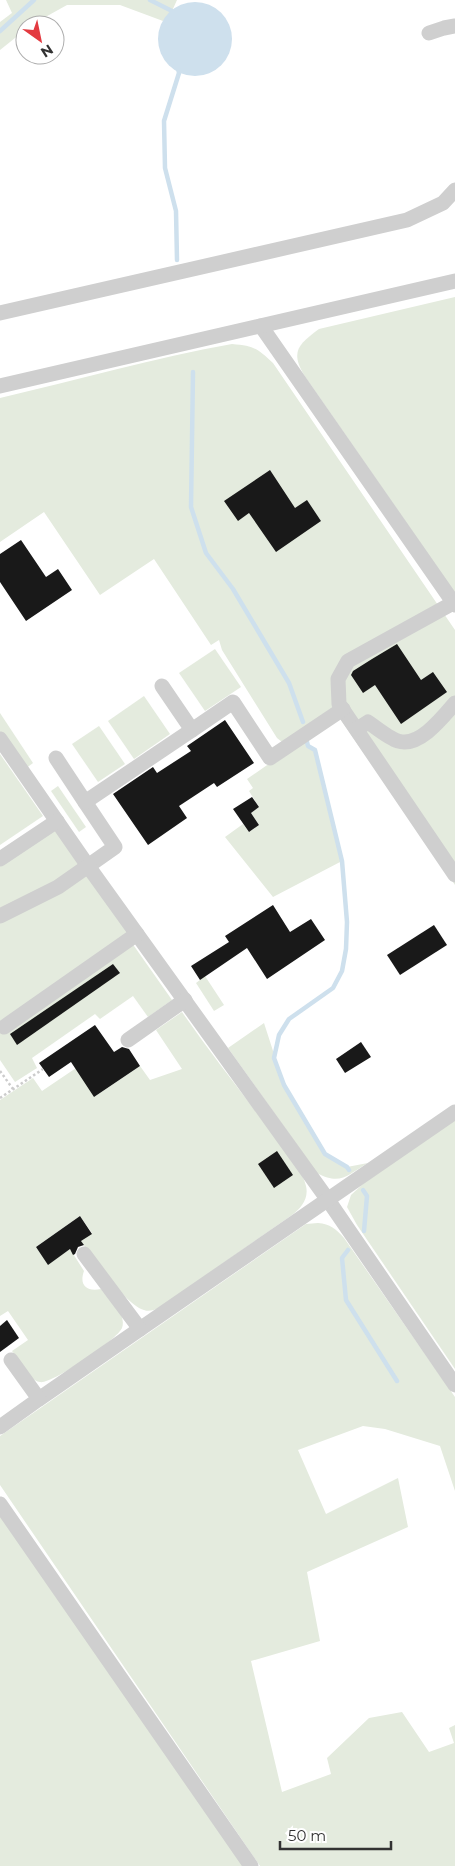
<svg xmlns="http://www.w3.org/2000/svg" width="455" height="1866" viewBox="0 0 455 1866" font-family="Montserrat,sans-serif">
	<rect width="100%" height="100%" fill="#fff"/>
	<g fill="#e4ebde">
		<polygon points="6,0 177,0 172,11 163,21 120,5 67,5 31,25 25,25 25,30 0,50 0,22 12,13"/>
		<path d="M455,297V593L304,375C290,351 299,344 319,329Z"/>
		<path d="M232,344C254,346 257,348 273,363L455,630V885L334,710L282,742L277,738L222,650L219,640L211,645L154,559L100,595L44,512L0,542V398C77,380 154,358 232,344Z"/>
		<polygon points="215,649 241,687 205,711 179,673"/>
		<polygon points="144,696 170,734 134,759 108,721"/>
		<polygon points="0,713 33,763 25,769 0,732"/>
		<polygon points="99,726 125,764 98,782 72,744"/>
		<polygon points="306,738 308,746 315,750 342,861 273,897 225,837 243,824 249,832 259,825 251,813 259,807 249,791 253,788 247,779"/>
		<polygon points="0,754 43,816 0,845"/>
		<polygon points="58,786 86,827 79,832 51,791"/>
		<polygon points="55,828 130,934 127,936 172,1000 148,1017 133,996 100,1019 95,1014 32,1058 37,1068 15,1082 0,1060 0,865"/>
		<polygon points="205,976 224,1005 214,1011 196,983"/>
		<path d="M182,1012C213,1057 248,1100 280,1144C288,1157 303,1171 306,1186C309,1199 301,1208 292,1215L159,1308C154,1310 149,1312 144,1310C127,1306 96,1261 85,1247L81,1241L92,1233L80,1216L36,1247L48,1264L70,1249L84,1271C79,1285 86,1292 101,1289C109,1299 127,1313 122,1328C118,1339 51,1385 40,1382C28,1380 19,1360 12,1351L28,1340L8,1311L0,1316V1100L33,1078L42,1091L82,1064L94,1097L140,1066L150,1080L182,1069L156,1030Z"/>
		<path d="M264,1023L284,1085L325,1153L347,1167L368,1163C347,1175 341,1186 317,1173L228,1048Z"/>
		<polygon points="455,1118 455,1369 357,1225 347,1207 351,1195 364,1183"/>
		<path d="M318,1223C330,1224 336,1229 344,1238L455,1397V1491L440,1446L385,1429L363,1426L298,1450L326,1514L398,1478L408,1527L307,1572L320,1641L251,1661L282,1792L331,1774L327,1758L369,1718L402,1712L429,1752L454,1743L449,1728L455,1725V1866H260L0,1485V1436L306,1224Z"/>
		<polygon points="0,1504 251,1866 0,1866"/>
	</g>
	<circle fill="#cee0ed" cx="195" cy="39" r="37"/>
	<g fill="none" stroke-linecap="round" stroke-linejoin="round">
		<g stroke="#cee0ed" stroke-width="4.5">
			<polyline points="150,0 172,11 172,16"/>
			<polyline points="0,31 34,0"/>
			<polyline points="177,260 176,211 165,168 164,121 179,73 178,68"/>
			<polyline points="193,372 191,507 206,553 233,589 289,683 303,722"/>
			<polyline points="306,738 308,746 315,750 342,861 347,922 346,949 342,971 333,988 289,1019 279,1035 274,1058 284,1085 325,1154 347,1167 349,1170"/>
			<polyline points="363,1190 367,1196 364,1231"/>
			<polyline points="348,1250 342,1258 346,1300 397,1381"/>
		</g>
	</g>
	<g fill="#191919">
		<polygon points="270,470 295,508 307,500 321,521 276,552 249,513 238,521 224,501"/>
		<polygon points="21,540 46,577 58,569 72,590 26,621 0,582 0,554"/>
		<polygon points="397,644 421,680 433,672 447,692 401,724 375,685 363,693 351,675 353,671 372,659"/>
		<polygon points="225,720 254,763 217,787 214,783 179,806 187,818 148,845 113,794 153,767 157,773 191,751 187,746"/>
		<polygon points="252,797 259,807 251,813 259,825 249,832 233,809"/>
		<polygon points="273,905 290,932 311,919 325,940 267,979 247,948 200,980 191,966 229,942 225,936"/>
		<polygon points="434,925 447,945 400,975 387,955"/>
		<polygon points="113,964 120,973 17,1045 10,1034"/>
		<polygon points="95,1025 114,1052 122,1047 129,1049 140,1066 94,1097 71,1062 49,1077 39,1063"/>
		<polygon points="361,1042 371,1057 345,1073 336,1059"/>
		<polygon points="277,1151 293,1175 274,1188 258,1164"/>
		<polygon points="80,1216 92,1234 81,1241 84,1245 78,1247 75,1254 73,1255 70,1249 48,1265 36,1247"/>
		<polygon points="7,1320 19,1338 0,1352 0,1326"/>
	</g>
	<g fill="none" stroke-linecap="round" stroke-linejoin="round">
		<g stroke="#ccc" stroke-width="2.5" stroke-dasharray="2.5 2.5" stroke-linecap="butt">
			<polyline points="0,1071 13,1089"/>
			<polyline points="0,1098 43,1069"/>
		</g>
		<g stroke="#cfcfcf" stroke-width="15">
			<polyline points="429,33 444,28 455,26"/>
			<polyline points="0,313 407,220 443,203 455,190"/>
			<polyline points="261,326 455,605"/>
			<polyline points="0,386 455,281"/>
			<polyline points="453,603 348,661 338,679 339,704 455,875"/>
			<path d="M357,729L368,722C375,727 390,739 398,741C419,748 443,717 455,703"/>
			<polyline points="192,730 233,702 270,758 343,709"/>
			<polyline points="0,739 88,866 115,847 85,802"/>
			<polyline points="56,758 85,802 192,730 162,686"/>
			<polyline points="0,859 57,821"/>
			<polyline points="0,916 58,887 88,866 328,1200 455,1385"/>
			<polyline points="4,1027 137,934"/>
			<polyline points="128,1040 185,1000"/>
			<polyline points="84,1254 140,1329 455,1112"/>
			<polyline points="39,1399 140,1329"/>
			<polyline points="0,1427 39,1399 11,1360"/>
			<polyline points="0,1504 251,1866"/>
		</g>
	</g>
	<g transform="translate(40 40) rotate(147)"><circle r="24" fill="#ffffff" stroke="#adadad"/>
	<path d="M0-4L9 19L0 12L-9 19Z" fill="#e33a40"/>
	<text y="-8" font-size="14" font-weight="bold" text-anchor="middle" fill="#323232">N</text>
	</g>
	<path d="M280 1841v8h111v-8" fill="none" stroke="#323232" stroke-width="2.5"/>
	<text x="288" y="1841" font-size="15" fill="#323232" stroke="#ffffff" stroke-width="4" paint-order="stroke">50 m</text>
</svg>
